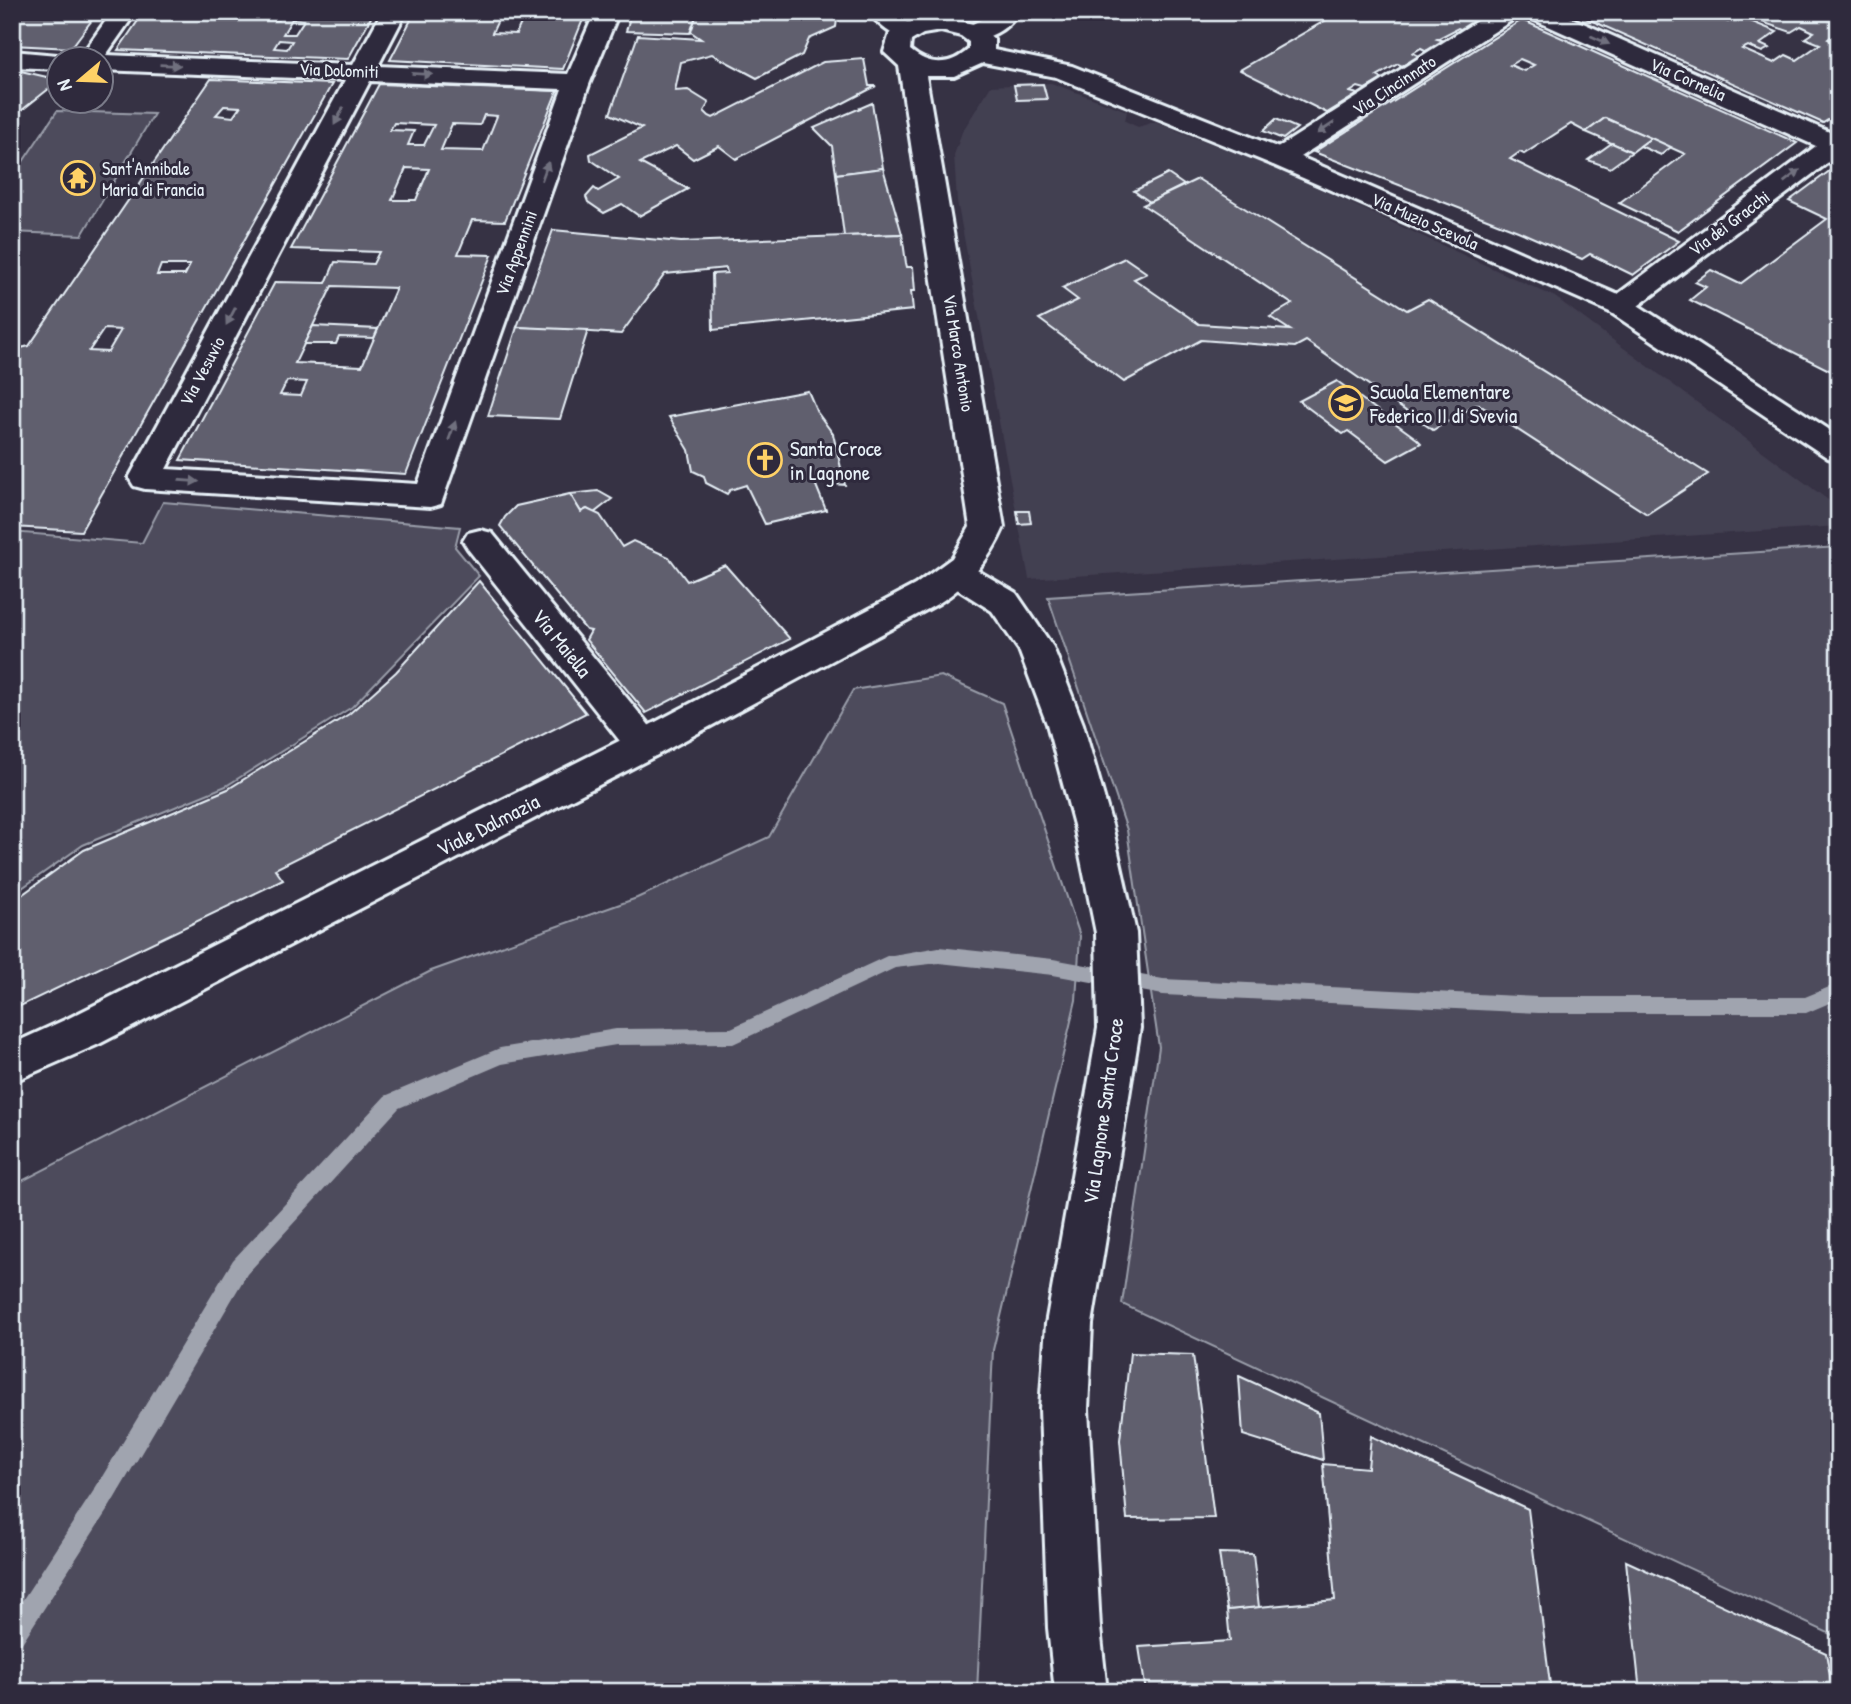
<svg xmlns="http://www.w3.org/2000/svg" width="1851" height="1704" viewBox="0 0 1851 1704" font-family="'Patrick Hand',sans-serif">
	<rect width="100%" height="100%" fill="#363244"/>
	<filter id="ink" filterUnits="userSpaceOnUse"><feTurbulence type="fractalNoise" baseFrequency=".0143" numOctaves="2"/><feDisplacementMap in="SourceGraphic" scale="14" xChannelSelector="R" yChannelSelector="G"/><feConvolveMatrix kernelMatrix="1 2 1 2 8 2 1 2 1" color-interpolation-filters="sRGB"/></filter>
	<g filter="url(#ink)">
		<polygon fill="#433f51" points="1051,83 1127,111 1125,121 1138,127 1154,122 1267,165 1555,297 1839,508 1839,526 1029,579 957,201 954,155 962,132 991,86"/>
		<g fill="#4d4b5c" stroke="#9a9eaa" stroke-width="2">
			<polygon points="57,111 154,114 82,235 12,232 12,178"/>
			<polygon points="163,502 460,527 455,547 479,576 352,707 226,786 83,845 12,895 12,532 142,543"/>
			<polygon points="1839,547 1839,1638 1122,1304 1159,1047 1127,830 1048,597"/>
			<polygon points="941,676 1002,703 1080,936 1076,1000 993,1350 977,1692 12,1692 12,1186 431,971 637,898 769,837 853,690"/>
		</g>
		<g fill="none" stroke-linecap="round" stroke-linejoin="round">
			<polygon fill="#a0a4af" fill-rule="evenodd" points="939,947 1053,959 1163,979 1539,997 1805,997 1839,983 1839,999 1806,1013 1539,1013 1163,995 1053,975 939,963 895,968 733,1044 616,1045 502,1064 399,1108 247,1274 110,1506 20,1646 12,1650 12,1616 94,1490 233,1260 385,1096 500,1048 616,1029 731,1028 887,956"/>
		</g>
		<g fill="#605e6e" stroke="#e8f1f8" stroke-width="2" fill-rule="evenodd">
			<polygon points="12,12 98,12 71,48 12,45"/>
			<path d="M144,12H230L228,16H240L242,12H260L256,19L278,20L281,14L374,12L348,59L118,50ZM292,19L304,20L295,34H283ZM279,40L292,41L287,49L274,48Z"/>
			<path d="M415,12H487L484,17L498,18L501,12H586L563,69L390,60ZM499,18L523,19L516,34L492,33Z"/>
			<polygon points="710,12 838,12 836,27 809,39 802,55 757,78 712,54 681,62 675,91 688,90 709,103 704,111 709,116 713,118 823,62 864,59 869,86 876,86 736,159 719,146 693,159 676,146 640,163 688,189 639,216 622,204 604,213 588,202 586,197 594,188 598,191 619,179 591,160 590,154 642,128 610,114 638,35 701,39 691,32 696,16"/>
			<polygon points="1340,12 1490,12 1486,15 1481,13 1474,17 1480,19 1463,30 1458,28 1437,39 1445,41 1427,51 1421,48 1413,53 1421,57 1402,66 1398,64 1377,76 1383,79 1365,89 1358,87 1350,92 1358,94 1327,113 1240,70"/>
			<polygon points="1572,12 1704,12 1728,22 1738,16 1777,32 1760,44 1769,48 1762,52 1748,46 1742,49 1774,63 1786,55 1797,60 1820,44 1805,38 1814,32 1801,26 1791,32 1756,20 1767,12 1839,12 1839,31 1828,39 1839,44 1839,113 1823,123"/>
			<polygon points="631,14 696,16 690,33 626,31"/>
			<path d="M1522,20L1797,143L1678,231L1619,203L1685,154L1605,118L1586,132L1571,124L1524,154L1520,152L1510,159L1679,241L1633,275L1590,254L1582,259L1518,231L1314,152ZM1520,59L1534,65L1524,71L1510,65Z"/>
			<polygon points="12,69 60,80 12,118"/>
			<path d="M211,79L332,84L81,531L12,527V350L29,346ZM224,106L240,107L233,117L216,115ZM161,265H190L185,275H157ZM104,329L121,330L108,352L89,351Z"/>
			<path d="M379,84L557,91L505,221L472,220L458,254L492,255L406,474L180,460L275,282L326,283L335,262L373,264L379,252L291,249ZM484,115L497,116L483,151L441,150L452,124L480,125ZM394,123L434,125L424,145H408L414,131L390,130ZM406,168L429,169L416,200H392ZM332,286L396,288L362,366L295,363ZM287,381L307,382L301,396L280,395Z"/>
			<polygon points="1043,84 1047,99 1017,100 1014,85"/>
			<polygon points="872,103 883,168 836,174 832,146 814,128"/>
			<polygon points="1605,118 1651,138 1632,152 1586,132"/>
			<polygon points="1276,119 1297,128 1283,139 1263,131"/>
			<polygon points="1651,138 1671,147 1661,155 1640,146"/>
			<polygon points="1612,143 1632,152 1610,168 1588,160"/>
			<polygon points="1839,164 1839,369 1835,373 1690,300 1706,287 1695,282 1711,270 1740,284 1827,219 1789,201"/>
			<polygon points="883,168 902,234 844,236 836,174"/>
			<polygon points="1168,174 1184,185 1150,202 1134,191"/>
			<polygon points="1198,179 1407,310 1428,299 1708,474 1647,514 1478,404 1433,430 1306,341 1295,347 1201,340 1124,382 1039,319 1078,300 1062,288 1125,258 1147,273 1134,279 1199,324 1290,330 1270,317 1292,304 1143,205"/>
			<polygon points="553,230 681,242 902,234 906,263 907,267 913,267 915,291 911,291 913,310 713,330 712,274 727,273 726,268 665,274 621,334 517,327"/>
			<polygon points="313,326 378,329 374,338 339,337 336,344 304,344"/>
			<polygon points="517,327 588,330 560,419 488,416"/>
			<polygon points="1337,381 1417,439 1421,443 1388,461 1348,431 1343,434 1299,401"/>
			<polygon points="808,391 817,412 833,434 845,485 815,483 826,510 765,524 746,485 730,490 727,494 706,483 704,476 693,471 689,450 669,417"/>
			<polygon points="598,491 612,499 594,513 587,509 581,512 570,494"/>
			<polygon points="570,494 581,512 587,509 600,515 622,547 633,541 669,557 687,581 725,565 790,639 646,713 586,640 591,631 586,630 500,526 505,517 516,506"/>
			<polygon points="1017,511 1029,511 1031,523 1019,524"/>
			<polygon points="479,581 586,713 275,869 283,880 12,1010 12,902 84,850 228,789 349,714 396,672"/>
			<polygon points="1130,1353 1193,1355 1214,1518 1127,1519 1120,1440"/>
			<polygon points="1239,1376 1319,1413 1323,1460 1243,1435"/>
			<polygon points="1371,1436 1528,1509 1551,1692 1146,1692 1139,1647 1230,1641 1227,1610 1335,1600 1323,1464 1368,1468"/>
			<polygon points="1219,1553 1253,1554 1259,1607 1227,1610"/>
			<polygon points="1626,1561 1826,1653 1833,1692 1640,1692"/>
		</g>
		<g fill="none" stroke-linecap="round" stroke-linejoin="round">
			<g stroke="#e8f1f8" stroke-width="6">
				<g id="minor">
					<path d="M112,12H136L106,55L353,65L382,12H406L378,66L568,74L595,12H619L590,82L441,504L430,507L145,489L134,486L129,478L345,80L102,70V60H78ZM370,81L562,89L418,484L166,469Z"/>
					<path d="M993,12H1019C1008,29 986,43 965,38L962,33C968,23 983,21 993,12Z"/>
					<polygon points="1491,12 1520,12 1517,17 1289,164 1280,166 1271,164 1267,158 1271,152"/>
					<polygon points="1525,12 1558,12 1834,134 1839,133 1839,154 1630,312 1620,315 1610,312 1605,306 1610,300 1816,146 1528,17"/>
					<polygon points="12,51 69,56 72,60 60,60 60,69 12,67"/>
					<polygon points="480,530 492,533 657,735 662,745 657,755 644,759 631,755 468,549 463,541 468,533"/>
					<polygon points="958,562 970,566 1016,593 1053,647 1083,724 1112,825 1136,933 1140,1028 1092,1324 1088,1409 1100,1628 1107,1692 1055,1692 1048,1628 1040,1409 1046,1324 1098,1028 1096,933 1074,825 1047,724 1019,650 992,611 946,582 941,574 946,566"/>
				</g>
			</g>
			<g stroke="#e8f1f8" stroke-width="6">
				<path id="tertiary" d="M869,12H896L918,32L915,37C897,42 879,26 869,12Z"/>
			</g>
			<g stroke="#e8f1f8" stroke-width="6">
				<path id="secondary" d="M941,17L978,25L994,39V50L1072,66L1289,152L1630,300L1839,436V461L1828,458L1610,312L1271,164L1056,77L983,63L954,76H926L1004,527C989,561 970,583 939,603L657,755L99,1044L12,1082V1044L69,1018L631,735L915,585L952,558L970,527L899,66L884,52L890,33L907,22ZM941,31L961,36L969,42V49C950,67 929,66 910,50L911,41L923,34Z"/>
			</g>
			<use href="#minor" fill="#2f2a3d" fill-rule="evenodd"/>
			<use href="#tertiary" fill="#2f2a3d" fill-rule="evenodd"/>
			<use href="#secondary" fill="#2f2a3d" fill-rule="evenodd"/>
		</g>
		<defs><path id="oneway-solid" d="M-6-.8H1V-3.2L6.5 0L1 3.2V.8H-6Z" transform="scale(1.75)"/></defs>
		<g fill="#70707e">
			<use href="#oneway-solid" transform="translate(1600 40) rotate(24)"/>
			<use href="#oneway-solid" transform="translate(170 65) rotate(2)"/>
			<use href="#oneway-solid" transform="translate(422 74) rotate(3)"/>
			<use href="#oneway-solid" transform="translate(339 116) rotate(118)"/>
			<use href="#oneway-solid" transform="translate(1326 128) rotate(147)"/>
			<use href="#oneway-solid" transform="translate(545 171) rotate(-70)"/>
			<use href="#oneway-solid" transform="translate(1792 176) rotate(-37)"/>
			<use href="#oneway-solid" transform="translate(231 316) rotate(118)"/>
			<use href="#oneway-solid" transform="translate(452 431) rotate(-70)"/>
			<use href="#oneway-solid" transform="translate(189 481) rotate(4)"/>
		</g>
	</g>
	<defs>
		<g id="temple-ring" transform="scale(1.75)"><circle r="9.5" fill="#2f2a3d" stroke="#ffd166" stroke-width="1.5"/><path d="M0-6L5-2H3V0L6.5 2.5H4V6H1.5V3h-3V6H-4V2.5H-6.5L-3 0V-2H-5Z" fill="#ffd166"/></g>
		<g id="school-ring" transform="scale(1.75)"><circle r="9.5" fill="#2f2a3d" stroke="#ffd166" stroke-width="1.5"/><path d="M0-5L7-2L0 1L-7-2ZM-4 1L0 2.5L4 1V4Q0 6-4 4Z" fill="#ffd166"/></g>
		<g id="church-ring" transform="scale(1.75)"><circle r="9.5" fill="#2f2a3d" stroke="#ffd166" stroke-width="1.5"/><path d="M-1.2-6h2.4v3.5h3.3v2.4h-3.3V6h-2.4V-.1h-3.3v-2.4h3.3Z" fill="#ffd166"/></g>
	</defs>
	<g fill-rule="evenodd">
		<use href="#temple-ring" x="78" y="178"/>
		<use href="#school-ring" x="1346" y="403"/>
		<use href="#church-ring" x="765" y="460"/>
	</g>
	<g text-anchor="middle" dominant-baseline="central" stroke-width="6" stroke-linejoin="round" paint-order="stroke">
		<g font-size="18" fill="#e8f1f8" stroke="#2f2a3d">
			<text transform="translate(339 70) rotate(2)">Via Dolomiti</text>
			<text transform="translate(1688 79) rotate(24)">Via Cornelia</text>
			<text transform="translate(1394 85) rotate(-33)">Via Cincinnato</text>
			<text transform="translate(1425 221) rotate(24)">Via Muzio Scevola</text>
			<text transform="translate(1729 223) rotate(-37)">Via dei Gracchi</text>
			<text transform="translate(516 253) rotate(-70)">Via Appennini</text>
			<text transform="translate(959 353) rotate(81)">Via Marco Antonio</text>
			<text transform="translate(202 371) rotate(-62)">Via Vesuvio</text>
		</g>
		<g font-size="18" fill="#e8f1f8" stroke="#2f2a3d" text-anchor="start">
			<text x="102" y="168">Sant'Annibale<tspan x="102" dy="21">Maria di Francia</tspan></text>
		</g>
		<g font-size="21" fill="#e8f1f8" stroke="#2f2a3d" text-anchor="start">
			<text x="1370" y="391">Scuola Elementare<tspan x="1370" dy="24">Federico II di Svevia</tspan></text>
			<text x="790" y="448">Santa Croce<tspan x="790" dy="24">in Lagnone</tspan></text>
		</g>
		<g font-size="21" fill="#e8f1f8" stroke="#2f2a3d">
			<text transform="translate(562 643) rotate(51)">Via Maiella</text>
			<text transform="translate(488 825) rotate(-27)">Viale Dalmazia</text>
			<text transform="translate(1103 1111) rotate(-82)">Via Lagnone Santa Croce</text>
		</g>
	</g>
	<rect width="1851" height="1704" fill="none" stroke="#2f2a3d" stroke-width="42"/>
	<rect x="21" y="21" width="1809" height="1662" fill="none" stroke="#e8f1f8" stroke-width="2.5" filter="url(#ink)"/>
	<g transform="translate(80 80) rotate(251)"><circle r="33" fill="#2f2a3d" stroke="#797a88" stroke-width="2"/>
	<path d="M0-5L12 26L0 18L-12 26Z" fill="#ffd166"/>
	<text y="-10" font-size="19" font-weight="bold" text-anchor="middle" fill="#e8f1f8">N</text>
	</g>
</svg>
